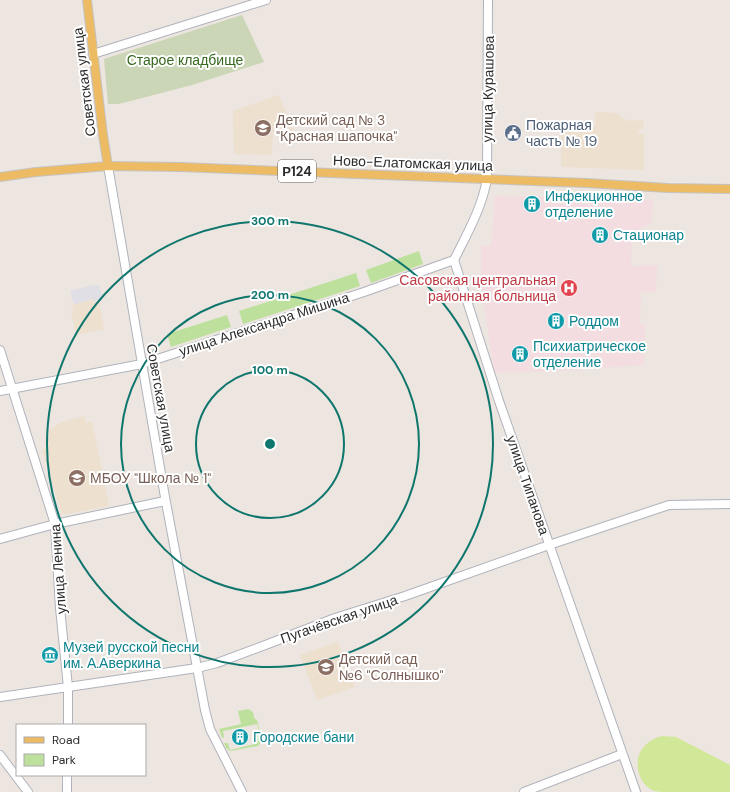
<svg xmlns="http://www.w3.org/2000/svg" width="730" height="792" viewBox="0 0 730 792" font-family="'DM Sans',sans-serif">
	<rect width="100%" height="100%" fill="#ede5df"/>
	<polygon fill="#e0dfe6" points="93,285 99,285 103,300 94,302 92,299 74,305 70,291"/>
	<g fill="#eee0cf">
		<polygon points="279,95 294,131 273,132 272,155 234,154 233,111"/>
		<polygon points="595,112 618,113 619,116 629,121 644,120 643,129 639,129 638,133 644,134 644,170 561,167 561,127 593,128 595,125"/>
		<polygon points="93,299 94,302 99,300 104,329 76,335 71,310 74,310 72,305"/>
		<polygon points="84,416 86,423 92,421 109,506 62,515 42,450 48,448 45,439 50,437 48,431 60,423"/>
		<polygon points="338,642 355,687 317,700 300,655"/>
	</g>
	<polygon fill="#f3dde1" points="495,196 653,200 652,222 632,234 631,266 657,265 656,292 641,292 640,324 645,324 644,365 557,371 496,373 494,372 481,284 481,246 491,246"/>
	<g fill="#bde19d">
		<polygon points="419,251 423,264 371,283 366,270"/>
		<polygon points="356,273 360,286 243,324 239,311"/>
		<polygon points="227,315 231,327 171,347 167,334"/>
		<path d="M248,709C253,711 254,713 254,718L257,720L262,741L258,746L230,751L226,748L224,743H228L230,750L255,744L253,733L259,732L257,724L223,731L224,737L222,738L219,729L241,724L238,711Z"/>
	</g>
	<polygon fill="#cad6b6" points="242,15 264,62 192,85 119,104 108,104 104,59"/>
	<path fill="#d1e899" d="M662,736L676,737L730,765V792C711,792 691,792 672,792C667,792 658,792 654,791C641,786 636,770 638,758C641,746 651,739 662,736Z"/>
	<g fill="none" stroke-linecap="round" stroke-linejoin="round">
		<g stroke="#afb3bc" stroke-width="10">
			<g id="secondary">
				<path d="M488,0L487,179C482,208 467,234 454,260L499,401L636,792"/>
				<polyline points="93,54 266,0"/>
				<polyline points="108,166 165,497 205,710 210,729 242,792"/>
				<polyline points="0,350 55,524 60,608 68,687 68,725"/>
				<polyline points="0,391 142,364 364,292 454,260"/>
				<polyline points="0,539 55,524 165,501"/>
				<polyline points="0,697 197,668 217,663 268,644 335,618 405,596 549,545 669,505 730,504"/>
				<polyline points="0,755 28,792"/>
				<polyline points="67,792 67,775"/>
				<polyline points="524,792 622,754"/>
			</g>
		</g>
		<g stroke="#c4c4c4" stroke-width="10">
			<g id="primary">
				<polyline points="87,0 103,135 108,166"/>
				<polyline points="0,177 36,172 108,166 180,167 587,183 668,188 730,189"/>
			</g>
		</g>
		<use href="#secondary" stroke="#fff" stroke-width="8"/>
		<use href="#primary" stroke="#ecbb64" stroke-width="8"/>
	</g>
	<g fill="none" stroke="#0f766e" stroke-width="2">
		<circle cx="270" cy="444" r="74"/>
		<circle cx="270" cy="444" r="149"/>
		<circle cx="270" cy="444" r="223"/>
	</g>
	<defs>
		<g id="school-disc" transform="scale(0.9)"><circle r="9.5" fill="#8d6e63" stroke="#fff"/><path d="M0-5L7-2L0 1L-7-2ZM-4 1L0 2.5L4 1V4Q0 6-4 4Z" fill="#fff"/></g>
		<g id="civic-disc" transform="scale(0.9)"><circle r="9.5" fill="#5c6f8a" stroke="#fff"/><path d="M-.6-6.5H3V-4.5H.6V-3L4-1V1h2V6H-6V1h2V-1L-.6-3ZM-1.2 2.5V6h2.4V2.5Z" fill="#fff"/></g>
		<g id="building-disc" transform="scale(0.9)"><circle r="9.5" fill="#0f9aa8" stroke="#fff"/><path d="M-4-6H4V6H1V3H-1V6H-4ZM-2.5-4.3h1.7v1.8h-1.7ZM.8-4.3h1.7v1.8H.8ZM-2.5-1h1.7V.8h-1.7ZM.8-1h1.7V.8H.8Z" fill="#fff"/></g>
		<g id="hospital-disc" transform="scale(0.9)"><circle r="9.5" fill="#e0444e" stroke="#fff"/><path d="M-5-5h3v3.5h4V-5h3V5h-3V1.5h-4V5h-3Z" fill="#fff"/></g>
		<g id="museum-disc" transform="scale(0.9)"><circle r="9.5" fill="#0f9aa8" stroke="#fff"/><path d="M0-6L6-3V-2H-6V-3ZM-5-1h2V3h-2ZM-1-1h2V3h-2ZM3-1h2V3H3ZM-6 4H6V6H-6Z" fill="#fff"/></g>
	</defs>
	<g fill-rule="evenodd">
		<use href="#school-disc" x="263" y="128"/>
		<use href="#civic-disc" x="513" y="133"/>
		<use href="#building-disc" x="532" y="204"/>
		<use href="#building-disc" x="600" y="235"/>
		<use href="#hospital-disc" x="569" y="288"/>
		<use href="#building-disc" x="556" y="321"/>
		<use href="#building-disc" x="520" y="354"/>
		<use href="#school-disc" x="77" y="478"/>
		<use href="#museum-disc" x="50" y="655"/>
		<use href="#school-disc" x="326" y="667"/>
		<use href="#building-disc" x="240" y="737"/>
	</g>
	<g text-anchor="middle" dominant-baseline="central" stroke-width="4" stroke-linejoin="round" paint-order="stroke">
		<rect fill="#fff" stroke="#6b6b6b" stroke-width="1" x="278" y="160" width="38" height="22" rx="3"/>
		<g font-size="13" font-weight="bold" fill="#2c2c2c">
			<text x="297" y="171">Р124</text>
		</g>
		<g font-size="14" fill="#36681d" stroke="#fff">
			<text x="185" y="60">Старое кладбище</text>
		</g>
		<g font-size="14" fill="#2c2c2c" stroke="#fff">
			<text transform="translate(84 82) rotate(-97)">Советская улица</text>
			<text transform="translate(488 89) rotate(-89)">улица Курашова</text>
			<text transform="translate(413 163) rotate(2)">Ново-Елатомская улица</text>
			<text transform="translate(264 324) rotate(-18)">улица Александра Мишина</text>
			<text transform="translate(161 398) rotate(80)">Советская улица</text>
			<text transform="translate(528 485) rotate(71)">улица Типанова</text>
			<text transform="translate(58 569) rotate(-94)">улица Ленина</text>
			<text transform="translate(339 619) rotate(-19)">Пугачёвская улица</text>
		</g>
		<g font-size="14" fill="#785e54" stroke="#fff" text-anchor="start">
			<text x="276" y="120">Детский сад № 3<tspan x="276" dy="16">"Красная шапочка"</tspan></text>
			<text x="90" y="478">МБОУ "Школа № 1"</text>
			<text x="339" y="659">Детский сад<tspan x="339" dy="16">№6 "Солнышко"</tspan></text>
		</g>
		<g font-size="14" fill="#4e5e75" stroke="#fff" text-anchor="start">
			<text x="526" y="125">Пожарная<tspan x="526" dy="16">часть № 19</tspan></text>
		</g>
		<g font-size="14" fill="#0d838f" stroke="#fff" text-anchor="start">
			<text x="545" y="196">Инфекционное<tspan x="545" dy="16">отделение</tspan></text>
			<text x="613" y="235">Стационар</text>
			<text x="569" y="321">Роддом</text>
			<text x="533" y="346">Психиатрическое<tspan x="533" dy="16">отделение</tspan></text>
			<text x="63" y="647">Музей русской песни<tspan x="63" dy="16">им. А.Аверкина</tspan></text>
			<text x="253" y="737">Городские бани</text>
		</g>
		<g font-size="14" fill="#be3a42" stroke="#fff" text-anchor="end">
			<text x="556" y="280">Сасовская центральная<tspan x="556" dy="16">районная больница</tspan></text>
		</g>
	</g>
	<circle cx="270" cy="444" r="6" fill="#0f766e" stroke="#fff" stroke-width="2"/>
	<g font-size="12" text-anchor="middle" font-weight="bold" fill="#0f766e" stroke="#fff" stroke-width="4" stroke-linejoin="round" paint-order="stroke">
		<text x="270" y="225">300 m</text>
		<text x="270" y="299">200 m</text>
		<text x="270" y="374">100 m</text>
	</g>
	<rect x="16" y="724" width="130" height="52" fill="#ffffff" stroke="#ababab"/>
	<rect x="24" y="737" width="20" height="6" fill="#ecbb64" stroke="#ababab"/>
	<text x="52" y="744" font-size="12" fill="#2c2c2c">Road</text>
	<rect x="24" y="754" width="20" height="12" fill="#bde19d" stroke="#ababab"/>
	<text x="52" y="764" font-size="12" fill="#2c2c2c">Park</text>
</svg>
